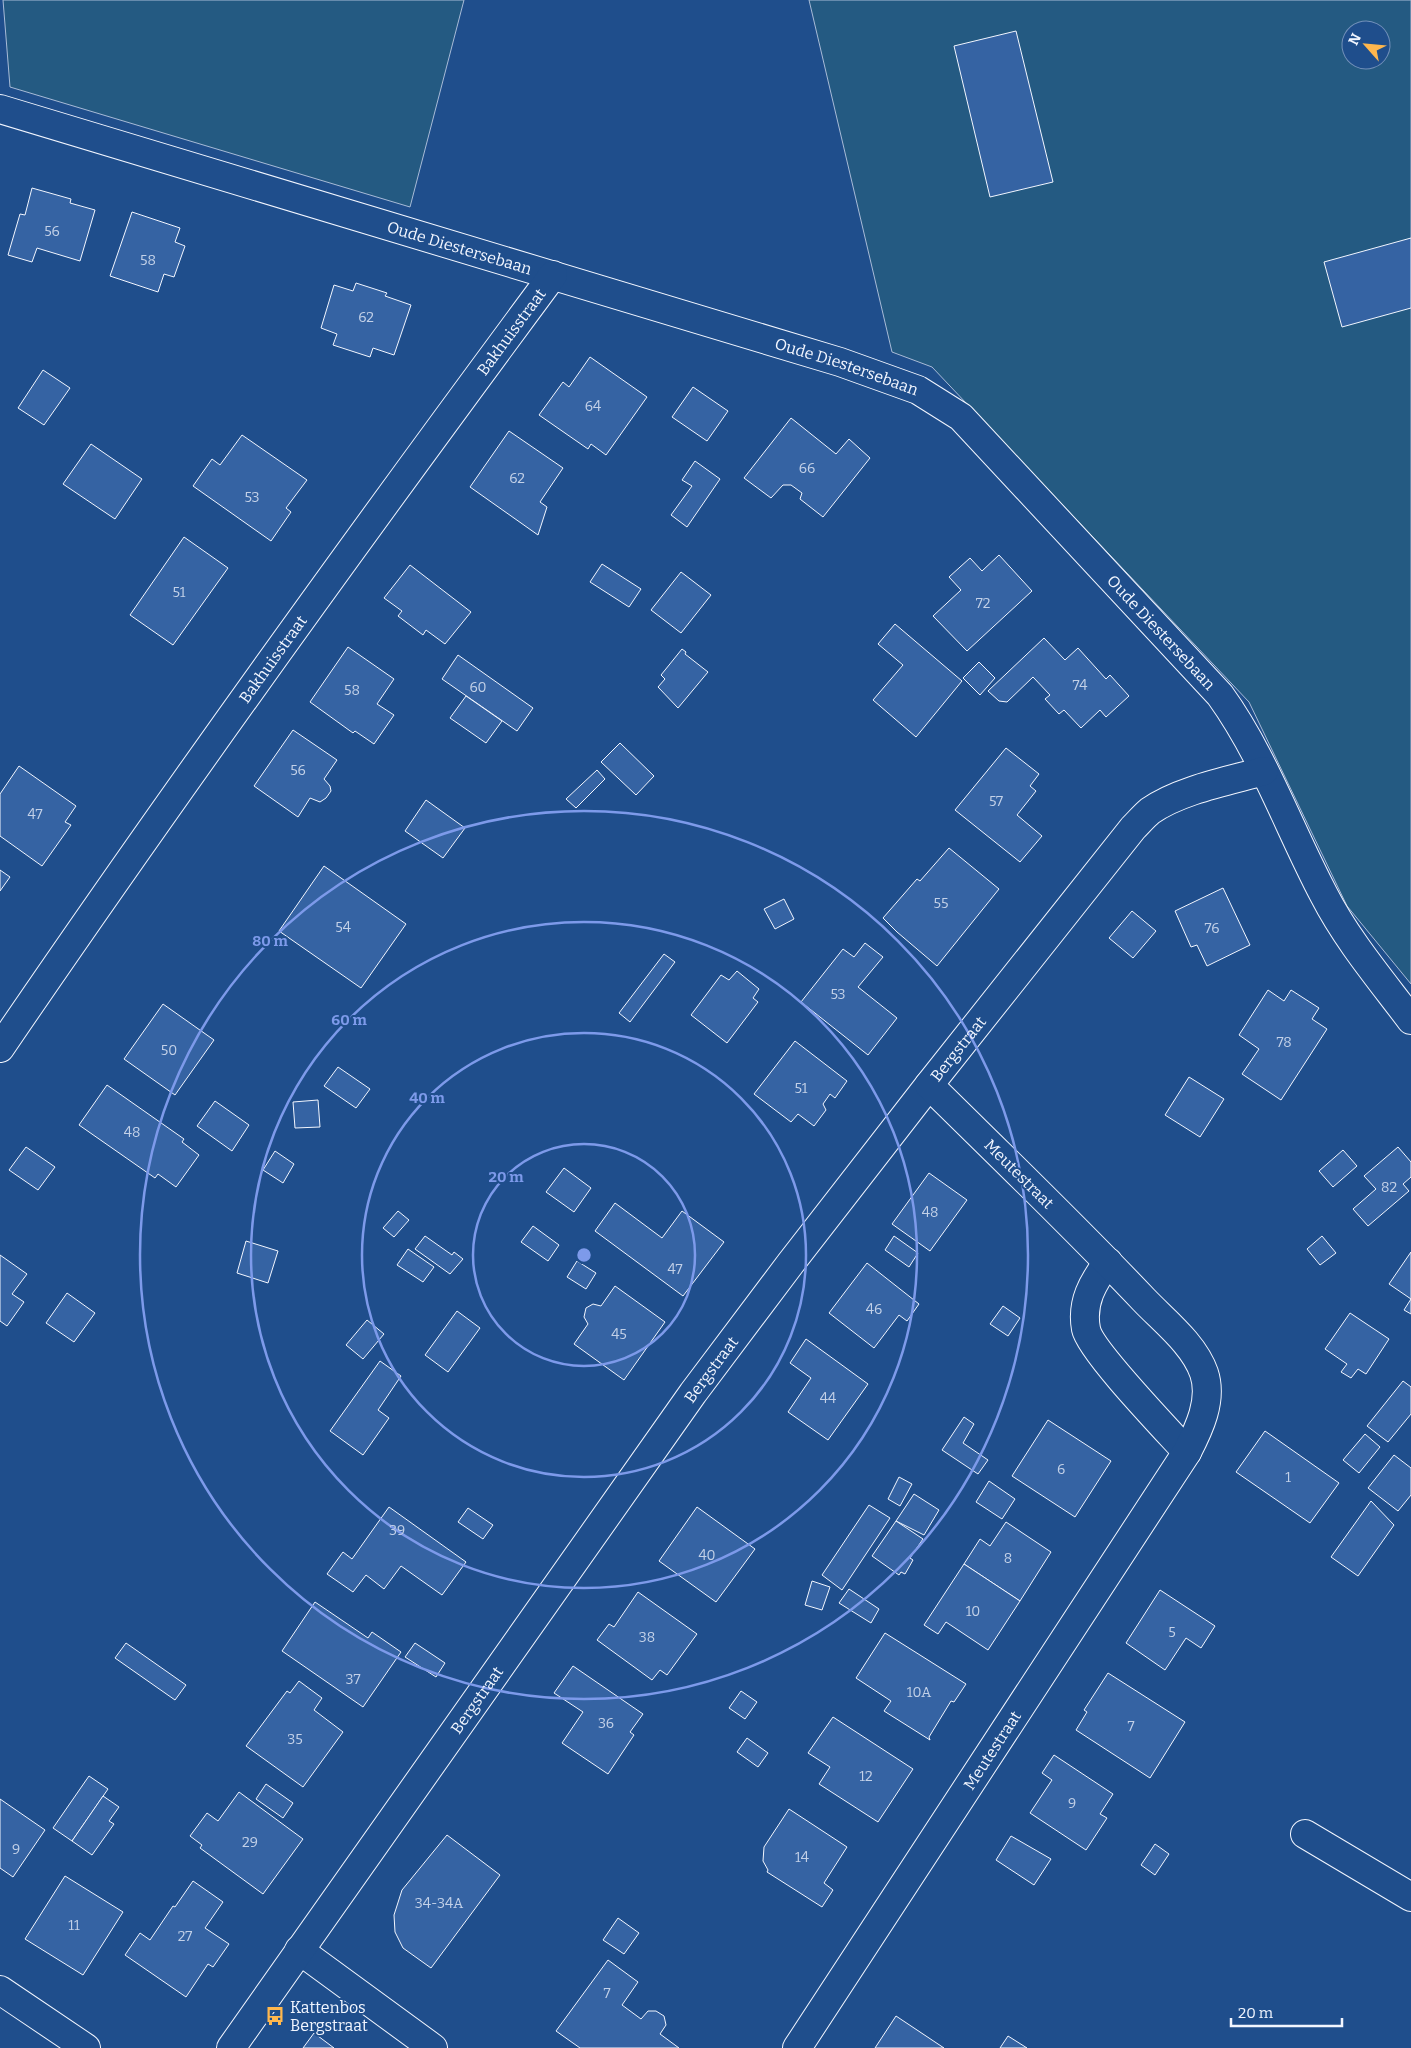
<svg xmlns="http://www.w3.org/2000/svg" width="1411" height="2048" viewBox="0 0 1411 2048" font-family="Bitter,serif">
	<rect width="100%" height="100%" fill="#1f4e8c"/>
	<g fill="#245a82" stroke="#a8bbd7" fill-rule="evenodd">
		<polygon points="3,0 464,0 410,207 10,87"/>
		<path d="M809,0H1411V984L1347,906L1249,702L932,367L892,352ZM1351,30H1381V60H1351Z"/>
	</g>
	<g fill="#3563a3" stroke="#f2f6ff">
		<polygon points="1016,31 1053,182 990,197 954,46"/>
		<polygon points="32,188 71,199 70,203 95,210 80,261 37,248 32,262 8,255 20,214 25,215"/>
		<polygon points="132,212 180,228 175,242 185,246 174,277 164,274 158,292 110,276"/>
		<polygon points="1411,238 1411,308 1342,327 1324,262"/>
		<polygon points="356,283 387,293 385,296 411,305 394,355 373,348 370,357 333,345 337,334 321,328 334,285 353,291"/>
		<polygon points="590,357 647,397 606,455 591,444 588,449 539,415 563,382 569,387"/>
		<polygon points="43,370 70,388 44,425 18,408"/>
		<polygon points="693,387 728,411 707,441 672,417"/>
		<polygon points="791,418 836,454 849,439 870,458 823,517 800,499 802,493 791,485 783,485 771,498 744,478"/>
		<polygon points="509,431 563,468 540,502 547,507 538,535 470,487"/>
		<polygon points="242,435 307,480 286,508 291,512 271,541 193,486 212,459 220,465"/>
		<polygon points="91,444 142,479 115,519 63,484"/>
		<polygon points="695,461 720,479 687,527 671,515 692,486 682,480"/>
		<polygon points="184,537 228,568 173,645 130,615"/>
		<polygon points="999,555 1032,591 967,651 933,616 961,590 949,577 970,558 982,571"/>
		<polygon points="602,564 641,589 629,607 590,582"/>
		<polygon points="410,565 471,612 445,644 426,630 423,635 398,616 402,611 384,598"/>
		<polygon points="681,572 711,595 681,633 651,610"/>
		<polygon points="895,624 962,681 916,737 873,700 903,665 878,644"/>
		<polygon points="1044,638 1065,660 1078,648 1106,679 1110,675 1129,696 1106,717 1100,710 1081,728 1064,710 1059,714 1045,699 1050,695 1033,677 1007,702 999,701 988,691"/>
		<polygon points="348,647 394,679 377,704 394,715 374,744 355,731 353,733 310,702"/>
		<polygon points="682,649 686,652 685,654 708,672 678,708 658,687 665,679 661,675"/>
		<polygon points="458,655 533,708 517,731 442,679"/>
		<polygon points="979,662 995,678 980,695 963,678"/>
		<polygon points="466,696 502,721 486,743 450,718"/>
		<polygon points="293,730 337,760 324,779 330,786 331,791 326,798 320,802 310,798 298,817 254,786"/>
		<polygon points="620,743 654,776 636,795 601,762"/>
		<polygon points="1006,748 1039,774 1030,786 1036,791 1017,815 1042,836 1020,862 955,810"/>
		<polygon points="19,766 76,806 65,822 71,825 42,866 0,836 0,794"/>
		<polygon points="597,770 605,779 576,808 566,799"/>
		<polygon points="426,800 465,828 443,858 405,831"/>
		<polygon points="949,848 999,889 937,966 897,932 883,918 917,879 920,881"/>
		<polygon points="324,866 406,924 361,988 279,931"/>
		<polygon points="0,870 10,877 0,891"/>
		<polygon points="1223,888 1250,945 1207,966 1197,945 1191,947 1175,911"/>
		<polygon points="784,899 794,919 775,929 764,909"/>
		<polygon points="1132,911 1156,931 1133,958 1109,938"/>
		<polygon points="865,943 883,957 858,987 897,1018 868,1055 801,1002 843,949 854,957"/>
		<polygon points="664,954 675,962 630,1022 619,1013"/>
		<polygon points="737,971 759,989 753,998 758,1002 727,1043 691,1015 721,975 729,980"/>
		<polygon points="1268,990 1284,1001 1291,990 1319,1008 1312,1019 1327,1029 1281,1100 1242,1074 1259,1049 1239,1035"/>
		<polygon points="163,1004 214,1040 175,1095 124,1059"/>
		<polygon points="795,1041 847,1081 835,1098 830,1094 823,1104 826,1110 814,1126 798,1114 791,1122 754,1094"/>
		<polygon points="338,1067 370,1089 356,1108 324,1086"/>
		<polygon points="1189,1077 1224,1099 1200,1137 1165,1115"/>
		<polygon points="107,1085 184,1139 182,1142 199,1155 176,1187 158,1174 155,1178 79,1125"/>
		<polygon points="318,1100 320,1127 295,1128 293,1102"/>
		<polygon points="215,1101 249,1125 232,1151 197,1126"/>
		<polygon points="26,1147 55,1167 38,1190 9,1170"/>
		<polygon points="1398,1147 1411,1162 1411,1177 1403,1184 1409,1191 1368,1226 1353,1209 1376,1189 1364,1176"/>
		<polygon points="1343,1150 1357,1166 1333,1187 1319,1171"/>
		<polygon points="275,1151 294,1164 283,1183 263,1170"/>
		<polygon points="564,1168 591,1188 574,1212 546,1192"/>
		<polygon points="929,1173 967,1200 930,1251 892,1224"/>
		<polygon points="615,1203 662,1238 682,1211 724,1242 683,1296 595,1231"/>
		<polygon points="398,1211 409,1220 394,1237 383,1228"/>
		<polygon points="533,1226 559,1245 548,1261 521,1242"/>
		<polygon points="425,1236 452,1255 454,1252 463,1259 450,1274 415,1249"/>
		<polygon points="894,1236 918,1253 909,1267 885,1250"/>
		<polygon points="1322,1236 1336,1253 1320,1265 1307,1249"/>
		<polygon points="246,1241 278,1251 268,1283 237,1273"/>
		<polygon points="408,1249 434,1267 423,1282 397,1265"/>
		<polygon points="1411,1252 1411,1314 1404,1310 1411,1299 1389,1284"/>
		<polygon points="0,1255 27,1274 12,1294 24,1302 7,1326 0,1321"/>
		<polygon points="577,1261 596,1273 586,1289 567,1277"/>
		<polygon points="867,1263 919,1304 907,1321 899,1315 874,1348 829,1313"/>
		<polygon points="615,1286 665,1322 624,1380 574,1344 588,1324 584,1317 586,1308 593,1304 601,1306"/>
		<polygon points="67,1293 95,1313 74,1342 46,1323"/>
		<polygon points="1003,1306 1020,1318 1008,1336 990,1324"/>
		<polygon points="457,1311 480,1328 448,1372 425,1355"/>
		<polygon points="1350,1313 1389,1339 1366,1374 1358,1369 1351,1378 1341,1372 1347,1364 1325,1349"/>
		<polygon points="367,1320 384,1334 363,1359 346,1345"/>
		<polygon points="806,1339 868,1384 828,1440 788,1412 811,1378 790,1363"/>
		<polygon points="380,1361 401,1376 378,1410 389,1418 363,1455 330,1431"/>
		<polygon points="1403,1381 1411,1387 1411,1414 1388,1442 1367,1426"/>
		<polygon points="964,1417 974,1424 963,1443 988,1460 978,1474 942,1450"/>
		<polygon points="1048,1420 1111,1461 1075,1517 1012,1476"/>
		<polygon points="1265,1431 1339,1483 1310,1523 1236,1472"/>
		<polygon points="1365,1434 1380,1447 1359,1473 1343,1460"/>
		<polygon points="1394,1455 1411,1468 1411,1495 1398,1511 1368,1488"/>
		<polygon points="899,1477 912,1484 900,1506 888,1499"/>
		<polygon points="989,1481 1015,1499 1002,1519 976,1502"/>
		<polygon points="914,1494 939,1510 924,1535 896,1521"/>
		<polygon points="1371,1501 1394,1525 1358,1576 1331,1557"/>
		<polygon points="869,1505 890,1518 842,1590 822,1575"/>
		<polygon points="389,1507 466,1562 442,1595 401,1566 384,1589 366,1575 353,1592 327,1574 343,1552 352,1559"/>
		<polygon points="697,1507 755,1549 716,1602 659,1561"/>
		<polygon points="468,1508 493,1525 483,1539 458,1522"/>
		<polygon points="896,1521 923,1539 910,1558 913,1560 905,1574 901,1572 899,1575 872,1556"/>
		<polygon points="1006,1522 1051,1552 1020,1601 964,1564 980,1539 990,1546"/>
		<polygon points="964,1564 1020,1601 988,1650 946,1622 938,1634 924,1625"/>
		<polygon points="812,1581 830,1587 822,1610 805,1605"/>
		<polygon points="849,1589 879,1609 871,1623 839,1603"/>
		<polygon points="1160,1590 1215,1626 1201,1648 1186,1638 1165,1670 1126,1643"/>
		<polygon points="638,1592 697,1634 667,1675 660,1670 652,1680 597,1640 609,1624 614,1627"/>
		<polygon points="315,1602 368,1638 372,1632 401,1652 363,1707 282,1651"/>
		<polygon points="885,1633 966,1684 954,1702 951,1701 929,1737 930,1740 884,1711 891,1701 856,1678"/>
		<polygon points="126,1643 186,1685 175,1700 115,1658"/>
		<polygon points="415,1643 445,1663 436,1677 405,1657"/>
		<polygon points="573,1666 643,1714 630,1732 634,1735 608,1774 562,1743 583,1712 554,1693"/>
		<polygon points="1108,1673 1185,1722 1150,1778 1076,1730 1087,1712 1084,1710"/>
		<polygon points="299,1681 322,1698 314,1710 343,1732 303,1787 246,1746 287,1691 290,1693"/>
		<polygon points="741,1691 757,1702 745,1719 729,1708"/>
		<polygon points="833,1717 913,1769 878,1822 819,1784 830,1767 808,1753"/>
		<polygon points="747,1738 768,1753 758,1767 737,1752"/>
		<polygon points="1054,1755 1113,1794 1100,1814 1107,1818 1086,1850 1030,1813 1052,1780 1042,1773"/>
		<polygon points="89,1776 108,1789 72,1841 53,1828"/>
		<polygon points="266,1784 293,1803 283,1818 256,1799"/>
		<polygon points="239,1792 303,1839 263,1894 200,1848 202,1845 190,1836 207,1813 218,1821"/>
		<polygon points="103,1796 119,1807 109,1821 114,1824 92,1855 72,1841"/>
		<polygon points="0,1799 45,1830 13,1877 0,1868"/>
		<polygon points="789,1809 847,1847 824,1883 833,1890 822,1907 767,1872 768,1870 763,1861 764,1847"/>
		<polygon points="447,1835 500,1875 431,1968 403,1948 395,1932 394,1915 402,1890"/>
		<polygon points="1011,1836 1051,1859 1034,1885 996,1860"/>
		<polygon points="1155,1844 1169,1854 1155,1875 1141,1865"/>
		<polygon points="65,1876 123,1912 83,1975 25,1939"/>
		<polygon points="193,1881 223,1902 205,1928 229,1944 213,1967 208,1964 186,1997 125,1955 140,1933 150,1940 173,1906 175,1907"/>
		<polygon points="618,1918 639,1933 624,1954 603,1940"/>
		<polygon points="608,1960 638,1982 622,2005 641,2019 648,2011 656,2011 664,2016 666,2025 660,2034 679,2048 580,2048 556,2031"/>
		<polygon points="896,2016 944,2048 875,2048"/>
		<polygon points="314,2033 334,2048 303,2048"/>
		<polygon points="1008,2036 1027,2048 1000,2048"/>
	</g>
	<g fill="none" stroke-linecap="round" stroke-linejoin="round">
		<g stroke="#f2f6ff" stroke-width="30">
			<g id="minor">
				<path id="s1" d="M0,109L840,362L918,390L961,417L1220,695C1264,756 1289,829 1324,895C1347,940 1381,980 1411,1020"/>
				<path id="s2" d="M0,1048C178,787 364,530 553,275"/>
				<path d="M1108,1262C1093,1282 1081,1302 1086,1329C1090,1350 1168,1431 1187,1452"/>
				<polyline points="1305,1834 1411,1897"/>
				<polyline points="299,1950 433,2048"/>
				<polyline points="0,1990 86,2048"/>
				<path id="s3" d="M231,2048L693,1393L790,1264L929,1085L1133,828C1139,822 1144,816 1150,811C1180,790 1228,781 1264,771"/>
				<path id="s4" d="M797,2048L1187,1452C1199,1429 1213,1400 1204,1373C1194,1344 1164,1321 1144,1300C1074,1226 1001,1156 929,1085"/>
			</g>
		</g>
		<use href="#minor" stroke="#1f4e8c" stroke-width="28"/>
	</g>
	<g fill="none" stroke="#7d9aea" stroke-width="2.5">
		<circle cx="584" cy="1255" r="111"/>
		<circle cx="584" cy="1255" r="222"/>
		<circle cx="584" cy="1255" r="333"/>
		<circle cx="584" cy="1255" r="444"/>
	</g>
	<defs>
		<g id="bus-bare" transform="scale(1.5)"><path d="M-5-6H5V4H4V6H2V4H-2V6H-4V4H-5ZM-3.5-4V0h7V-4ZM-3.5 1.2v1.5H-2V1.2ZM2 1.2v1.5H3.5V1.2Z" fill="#ffb74d" stroke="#1f4e8c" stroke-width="2.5" paint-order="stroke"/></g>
	</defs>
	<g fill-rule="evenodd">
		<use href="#bus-bare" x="275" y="2016"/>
	</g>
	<g text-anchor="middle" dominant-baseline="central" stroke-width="4" stroke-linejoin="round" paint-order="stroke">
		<g font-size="14" fill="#c3d1e8">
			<text x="52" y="231">56</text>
			<text x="148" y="260">58</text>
			<text x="366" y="317">62</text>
			<text x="593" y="406">64</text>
			<text x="807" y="468">66</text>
			<text x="517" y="478">62</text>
			<text x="252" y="497">53</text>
			<text x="179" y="592">51</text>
			<text x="983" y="603">72</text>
			<text x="1080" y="685">74</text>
			<text x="478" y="687">60</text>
			<text x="352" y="690">58</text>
			<text x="298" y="770">56</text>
			<text x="996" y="801">57</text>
			<text x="35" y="814">47</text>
			<text x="941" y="903">55</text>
			<text x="343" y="927">54</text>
			<text x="1212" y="928">76</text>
			<text x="838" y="994">53</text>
			<text x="1284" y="1042">78</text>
			<text x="169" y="1050">50</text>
			<text x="801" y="1088">51</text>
			<text x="132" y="1132">48</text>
			<text x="1389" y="1187">82</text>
			<text x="930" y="1212">48</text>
			<text x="675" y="1269">47</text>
			<text x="874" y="1309">46</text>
			<text x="619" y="1334">45</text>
			<text x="828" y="1398">44</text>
			<text x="1061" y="1469">6</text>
			<text x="1288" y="1477">1</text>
			<text x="397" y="1530">39</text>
			<text x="707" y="1555">40</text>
			<text x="1008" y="1558">8</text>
			<text x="973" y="1611">10</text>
			<text x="1172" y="1632">5</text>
			<text x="647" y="1637">38</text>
			<text x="353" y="1679">37</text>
			<text x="919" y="1692">10A</text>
			<text x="606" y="1723">36</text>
			<text x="1131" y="1726">7</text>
			<text x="295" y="1739">35</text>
			<text x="866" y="1776">12</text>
			<text x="1072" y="1803">9</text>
			<text x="250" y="1842">29</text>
			<text x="16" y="1849">9</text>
			<text x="802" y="1857">14</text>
			<text x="439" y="1903">34-34A</text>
			<text x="74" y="1925">11</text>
			<text x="185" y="1936">27</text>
			<text x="607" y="1993">7</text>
		</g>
		<g font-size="16" fill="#f2f6ff" stroke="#1f4e8c">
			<text stroke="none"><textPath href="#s1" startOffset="480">Oude Diestersebaan</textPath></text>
			<text stroke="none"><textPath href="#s2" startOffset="880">Bakhuisstraat</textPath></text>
			<text stroke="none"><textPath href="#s1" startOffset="885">Oude Diestersebaan</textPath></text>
			<text stroke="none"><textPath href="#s1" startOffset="1305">Oude Diestersebaan</textPath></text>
			<text stroke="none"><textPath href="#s2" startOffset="475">Bakhuisstraat</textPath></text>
			<text stroke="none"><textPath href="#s3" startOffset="1236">Bergstraat</textPath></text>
			<text transform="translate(1019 1174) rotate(45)">Meutestraat</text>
			<text stroke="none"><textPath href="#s3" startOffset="831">Bergstraat</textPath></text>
			<text stroke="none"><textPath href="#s3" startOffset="426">Bergstraat</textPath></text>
			<text stroke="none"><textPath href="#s4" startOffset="356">Meutestraat</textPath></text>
		</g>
		<g font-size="16" fill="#f2f6ff" stroke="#1f4e8c" text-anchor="start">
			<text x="290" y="2007">Kattenbos<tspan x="290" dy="18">Bergstraat</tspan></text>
		</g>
	</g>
	<circle cx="584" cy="1255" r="8" fill="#7d9aea" stroke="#1f4e8c" stroke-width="2.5"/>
	<g font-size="15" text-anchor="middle" font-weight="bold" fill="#7d9aea" stroke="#1f4e8c" stroke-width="4" stroke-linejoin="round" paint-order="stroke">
		<text x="270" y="946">80 m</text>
		<text x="349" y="1025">60 m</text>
		<text x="427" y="1103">40 m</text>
		<text x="506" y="1182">20 m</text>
	</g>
	<g transform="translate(1366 45) rotate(297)"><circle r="24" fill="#1f4e8c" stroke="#7391ba"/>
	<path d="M0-4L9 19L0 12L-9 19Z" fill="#ffb74d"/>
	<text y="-8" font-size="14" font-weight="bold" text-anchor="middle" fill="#f2f6ff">N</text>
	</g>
	<path d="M1231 2018v8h111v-8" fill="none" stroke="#f2f6ff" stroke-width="2.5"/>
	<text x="1238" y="2018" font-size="15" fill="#f2f6ff" stroke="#1f4e8c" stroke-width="4" paint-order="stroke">20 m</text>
</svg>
